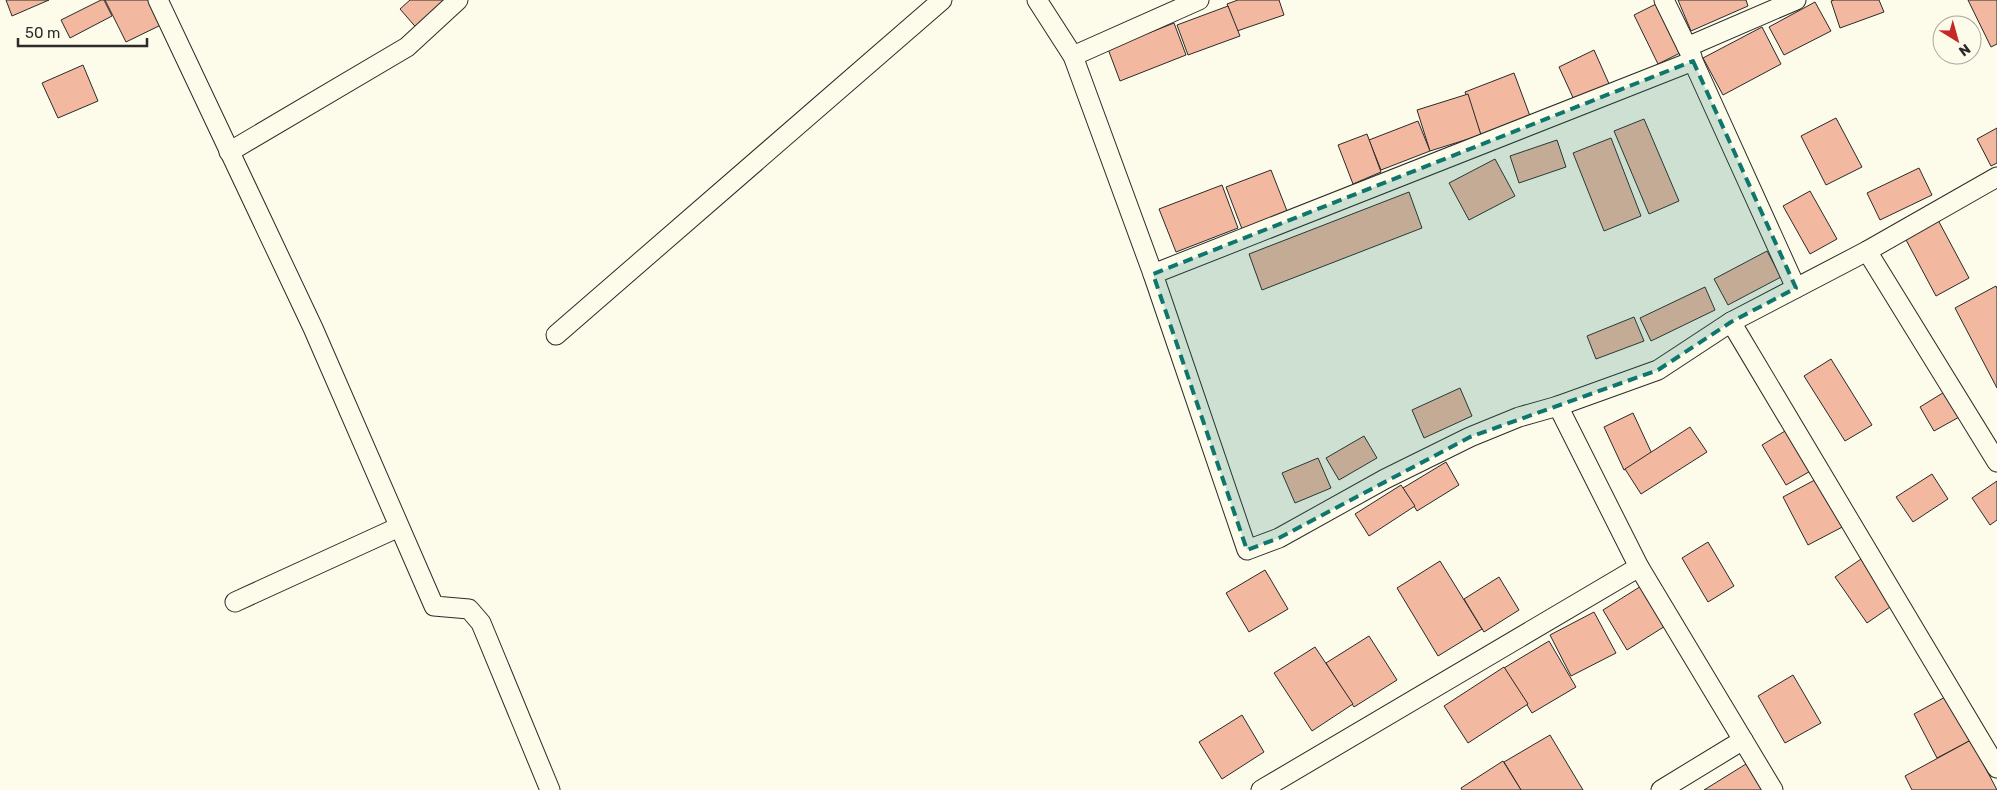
<svg xmlns="http://www.w3.org/2000/svg" width="1997" height="790" viewBox="0 0 1997 790" font-family="Rubik,sans-serif">
	<rect width="100%" height="100%" fill="#fdfbea"/>
	<g fill="#f2b8a0" stroke="#2b2b2b">
		<polygon points="6,0 49,0 12,16"/>
		<polygon points="101,0 104,0 112,16 70,38 61,20"/>
		<polygon points="105,0 156,0 167,22 126,42"/>
		<polygon points="410,0 457,0 420,32 400,9"/>
		<polygon points="1238,0 1279,0 1284,15 1237,31 1227,4"/>
		<polygon points="1678,0 1746,0 1748,6 1691,31"/>
		<polygon points="1834,0 1879,0 1884,12 1840,28 1831,1"/>
		<polygon points="1968,0 1997,0 1997,44 1991,47"/>
		<polygon points="1815,2 1831,31 1784,55 1769,27"/>
		<polygon points="1658,3 1682,52 1658,64 1634,15"/>
		<polygon points="1228,6 1240,36 1188,55 1177,25"/>
		<polygon points="1174,23 1186,55 1120,81 1108,49"/>
		<polygon points="1762,27 1781,64 1723,95 1703,58"/>
		<polygon points="1594,50 1610,86 1575,102 1559,67"/>
		<polygon points="83,65 98,101 58,118 42,83"/>
		<polygon points="1514,73 1530,116 1481,135 1465,92"/>
		<polygon points="1468,94 1481,135 1430,151 1417,110"/>
		<polygon points="1836,118 1862,167 1826,185 1801,136"/>
		<polygon points="1644,119 1679,201 1649,214 1614,131"/>
		<polygon points="1418,121 1430,151 1381,170 1369,140"/>
		<polygon points="1997,128 1997,163 1991,166 1977,139"/>
		<polygon points="1367,134 1381,172 1353,184 1338,145"/>
		<polygon points="1611,138 1641,216 1604,231 1573,153"/>
		<polygon points="1557,140 1566,167 1519,183 1510,156"/>
		<polygon points="1495,159 1515,196 1469,220 1449,183"/>
		<polygon points="1919,168 1932,195 1880,220 1867,193"/>
		<polygon points="1271,170 1287,211 1242,229 1226,187"/>
		<polygon points="1222,185 1238,228 1176,252 1159,209"/>
		<polygon points="1810,191 1837,239 1810,254 1783,206"/>
		<polygon points="1409,192 1422,228 1262,290 1249,254"/>
		<polygon points="1938,220 1969,278 1936,296 1905,238"/>
		<polygon points="1767,251 1781,277 1728,305 1714,279"/>
		<polygon points="1996,286 1997,289 1997,388 1955,308"/>
		<polygon points="1705,287 1715,310 1651,341 1640,318"/>
		<polygon points="1634,317 1644,341 1596,359 1587,336"/>
		<polygon points="1831,359 1872,425 1845,441 1804,376"/>
		<polygon points="1460,388 1472,416 1424,438 1412,410"/>
		<polygon points="1946,391 1961,416 1934,431 1920,407"/>
		<polygon points="1633,413 1653,456 1624,470 1604,427"/>
		<polygon points="1690,427 1707,452 1641,494 1625,469"/>
		<polygon points="1790,428 1814,469 1786,485 1762,445"/>
		<polygon points="1364,436 1377,458 1339,480 1326,458"/>
		<polygon points="1318,458 1331,488 1295,503 1282,473"/>
		<polygon points="1446,462 1459,485 1417,511 1403,488"/>
		<polygon points="1932,474 1948,499 1913,522 1896,497"/>
		<polygon points="1824,475 1850,523 1808,545 1783,497"/>
		<polygon points="1997,481 1997,520 1990,525 1972,498"/>
		<polygon points="1401,485 1415,506 1369,536 1355,514"/>
		<polygon points="1708,542 1734,586 1708,602 1682,558"/>
		<polygon points="1861,559 1893,605 1867,623 1835,577"/>
		<polygon points="1440,561 1482,629 1438,656 1397,588"/>
		<polygon points="1265,570 1288,609 1249,632 1226,593"/>
		<polygon points="1499,577 1519,610 1484,632 1464,599"/>
		<polygon points="1646,583 1670,623 1627,650 1603,610"/>
		<polygon points="1594,612 1616,653 1571,676 1550,635"/>
		<polygon points="1369,636 1397,680 1354,707 1326,663"/>
		<polygon points="1549,641 1576,687 1532,713 1504,668"/>
		<polygon points="1315,647 1353,704 1312,731 1274,673"/>
		<polygon points="1504,667 1528,704 1468,743 1444,706"/>
		<polygon points="1793,675 1821,723 1785,743 1758,696"/>
		<polygon points="1947,696 1971,740 1937,758 1914,714"/>
		<polygon points="1242,715 1264,752 1222,779 1199,742"/>
		<polygon points="1550,735 1583,790 1521,790 1504,762"/>
		<polygon points="1971,740 1997,790 1912,790 1905,776"/>
		<polygon points="1503,761 1521,790 1462,790 1461,788"/>
		<polygon points="1746,764 1762,790 1704,790"/>
	</g>
	<g fill="none" stroke-linecap="round" stroke-linejoin="round">
		<g stroke="#2b2b2b" stroke-width="21">
			<g id="minor">
				<polyline points="158,0 313,328 434,606 469,609 481,623 550,790"/>
				<polyline points="1037,0 1073,56 1153,274 1247,550 1279,538 1385,479 1470,437 1519,417 1558,406 1658,370 1731,322 1867,251 1997,177"/>
				<polyline points="1664,0 1692,57"/>
				<polyline points="1687,47 1796,0"/>
				<polyline points="1073,56 1199,0"/>
				<polyline points="229,152 407,47 458,0"/>
				<polyline points="1867,251 1997,462"/>
				<polyline points="1153,274 1693,61 1796,288"/>
				<polyline points="1731,322 1997,768"/>
				<polyline points="556,335 942,0"/>
				<polyline points="1558,406 1639,567 1773,790"/>
				<polyline points="235,602 399,527"/>
				<polyline points="1261,790 1639,567"/>
				<polyline points="1661,790 1743,740"/>
			</g>
		</g>
		<use href="#minor" stroke="#fdfbea" stroke-width="19"/>
	</g>
	<path fill="#0f766e" fill-opacity="0.2" stroke="#0f766e" stroke-width="4" stroke-dasharray="10 6" stroke-linejoin="round" d="M1693,61L1796,288L1731,322L1658,370L1470,437L1279,538L1247,550L1153,274Z"/>
	<g transform="translate(1957 40) rotate(143)"><circle r="24" fill="#fdfbea" stroke="#a9a89e"/>
	<path d="M0-4L9 19L0 12L-9 19Z" fill="#c62828"/>
	<text y="-8" font-size="14" font-weight="bold" text-anchor="middle" fill="#2b2b2b">N</text>
	</g>
	<path d="M18 38v8h129v-8" fill="none" stroke="#2b2b2b" stroke-width="2.5"/>
	<text x="25" y="38" font-size="15" fill="#2b2b2b" stroke="#fdfbea" stroke-width="4" paint-order="stroke">50 m</text>
</svg>
